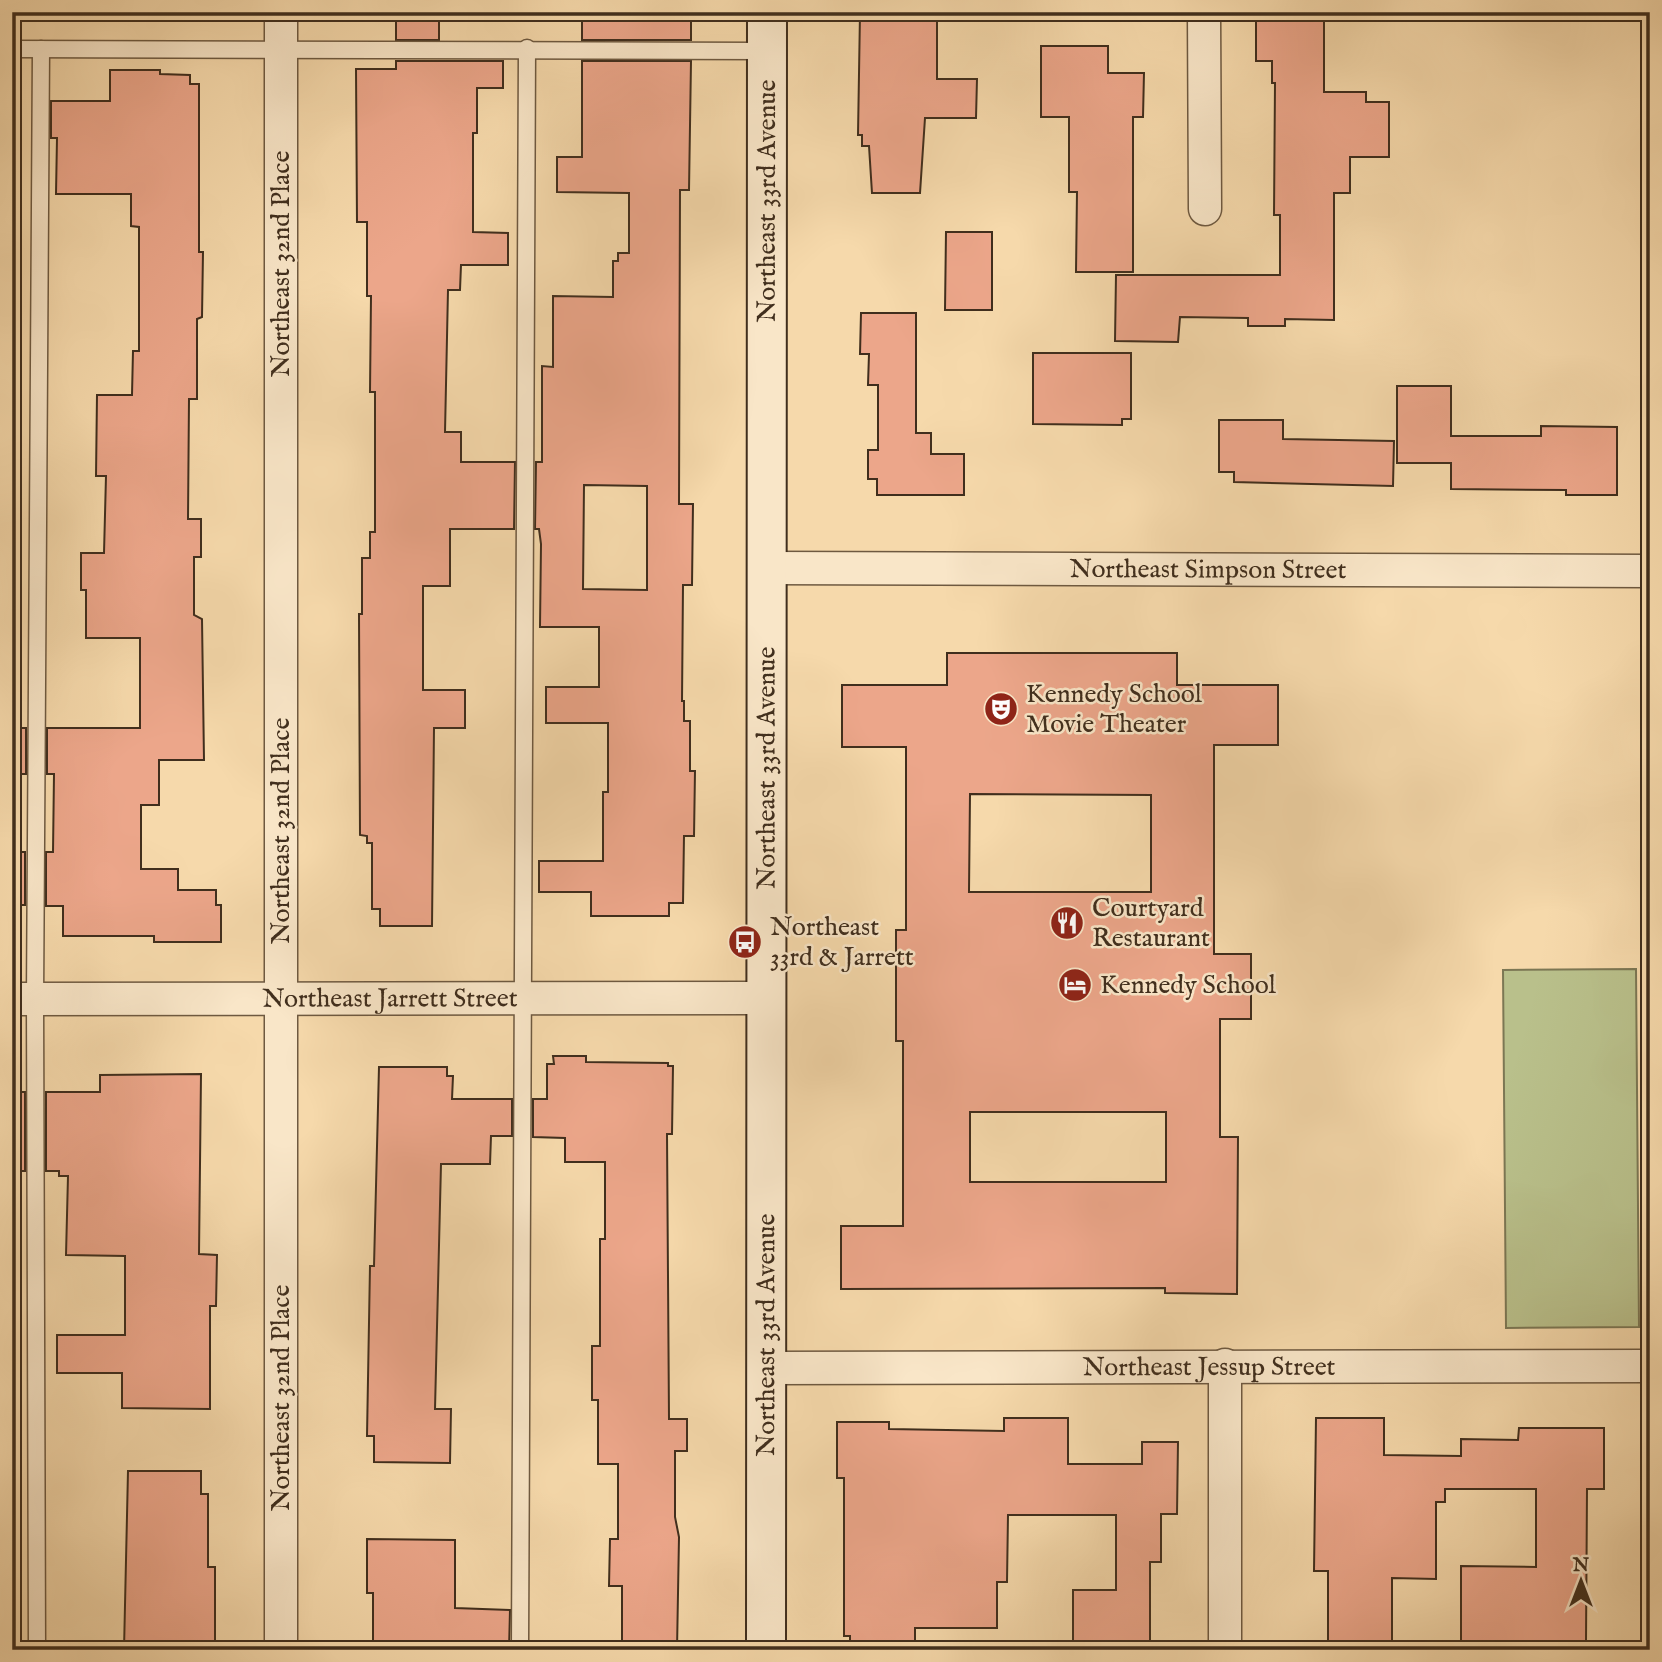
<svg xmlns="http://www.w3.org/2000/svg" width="1662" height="1662" viewBox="0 0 1662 1662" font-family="'IM FELL English',serif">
	<rect width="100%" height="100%" fill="#f6d9ab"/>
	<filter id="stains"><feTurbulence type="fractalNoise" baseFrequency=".00286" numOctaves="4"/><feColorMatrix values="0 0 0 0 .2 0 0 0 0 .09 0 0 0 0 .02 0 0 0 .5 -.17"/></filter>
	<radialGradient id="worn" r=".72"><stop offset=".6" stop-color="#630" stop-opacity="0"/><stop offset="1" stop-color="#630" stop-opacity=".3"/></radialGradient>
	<polygon fill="#b9c08b" stroke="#7c7754" stroke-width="2" points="1636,969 1639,1327 1506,1328 1503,970"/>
	<g fill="#eca68a" stroke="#402e1d" stroke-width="2" fill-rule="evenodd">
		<rect x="396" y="12" width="43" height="28"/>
		<rect x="582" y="12" width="109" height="28"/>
		<polygon points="937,12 937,79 977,79 976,118 925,118 920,193 872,193 869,146 862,146 862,135 858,135 860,13"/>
		<polygon points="1256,12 1324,12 1324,92 1366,92 1366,102 1389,102 1389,157 1350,157 1350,193 1334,193 1334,320 1285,319 1285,326 1248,326 1248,318 1180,317 1178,342 1115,341 1116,275 1280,275 1280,215 1274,215 1275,83 1272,83 1272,61 1256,61"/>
		<polygon points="1041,46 1108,46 1108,73 1144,73 1143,117 1133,117 1133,272 1076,272 1077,192 1069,192 1069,117 1041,117"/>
		<polygon points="396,61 503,61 503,88 477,88 477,133 473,133 473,232 508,233 508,265 461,265 460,290 448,290 445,432 461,432 461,462 515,462 514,529 450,529 450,586 423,586 423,690 465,690 465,728 434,728 432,926 380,926 380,909 372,909 372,843 367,843 367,836 360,835 359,614 362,614 362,558 370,558 370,532 375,532 375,392 370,392 371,296 367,296 367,222 357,222 356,69 396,69"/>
		<path d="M582,61H691L689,190H680L679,504H693L692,585H683L682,701H684V721H690V771H695L694,836H684L683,903H669V916H591V892H539V861H603V792H608V723H546V687H599V627H540L541,544L539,529H535L536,462H542V366L553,367V296L613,297V261H618V253H629V193L557,192V157H582ZM584,485L647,486V590L583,589Z"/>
		<polygon points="110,70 160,70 160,74 190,75 190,84 199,84 199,252 203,252 202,317 197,319 197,399 189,399 188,519 201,519 201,557 194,557 194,615 202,619 204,760 159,760 159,805 141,805 141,869 178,869 178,890 216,890 216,905 221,905 221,942 154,942 154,936 63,936 63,906 46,906 46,852 53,852 54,774 47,774 47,728 140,728 140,638 86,638 86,590 81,590 81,553 104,553 106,476 96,476 97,395 132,395 133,351 139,351 139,227 131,226 131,194 56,194 57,138 51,138 51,101 110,101"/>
		<polygon points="946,232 992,232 992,310 945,310"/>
		<polygon points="861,313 916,313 916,433 931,433 931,454 964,454 964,495 877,495 877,479 868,479 868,450 878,450 878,385 868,385 869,354 860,354"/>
		<polygon points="1033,353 1131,353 1131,419 1122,419 1122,425 1033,424"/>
		<polygon points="1397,386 1451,386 1451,436 1541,436 1541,426 1617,427 1617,495 1566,495 1566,490 1451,489 1451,463 1397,463"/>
		<polygon points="1219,420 1283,420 1283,439 1394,441 1393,486 1234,482 1234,472 1219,472"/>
		<path d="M947,653H1177V685H1278V745H1214V954H1251V1019H1220V1137H1238L1237,1294L1165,1293V1288L841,1289V1226H903V1041H896V930H906V747H842V685H947ZM970,794L1151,795V892H969ZM970,1112H1166V1182H970Z"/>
		<rect x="12" y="728" width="14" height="46"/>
		<rect x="12" y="852" width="13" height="53"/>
		<polygon points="553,1056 586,1056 586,1062 668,1063 668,1066 673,1066 672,1134 667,1134 669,1419 687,1419 687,1451 675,1451 675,1517 679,1537 677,1650 622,1650 622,1586 609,1586 610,1539 618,1539 618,1464 598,1464 598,1400 592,1400 592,1346 600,1346 600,1239 605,1239 605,1162 565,1162 565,1138 533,1137 533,1099 547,1099 547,1064 554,1064"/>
		<polygon points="379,1067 447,1067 447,1076 453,1076 452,1099 512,1099 512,1136 491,1136 490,1164 441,1164 435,1409 451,1409 450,1463 374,1462 374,1436 367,1436 370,1266 374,1266"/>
		<polygon points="201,1074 199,1254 217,1255 216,1306 210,1306 210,1409 122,1408 122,1373 57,1373 57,1335 125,1335 125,1256 66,1255 68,1176 59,1176 59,1171 46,1171 46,1092 100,1092 100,1075"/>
		<rect x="12" y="1092" width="13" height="79"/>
		<polygon points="1004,1418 1068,1418 1068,1464 1142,1464 1142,1442 1178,1442 1177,1514 1161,1514 1161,1562 1150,1562 1150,1650 1073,1650 1073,1590 1116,1590 1116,1515 1008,1515 1007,1582 997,1582 997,1628 915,1628 915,1650 850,1650 850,1636 844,1636 844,1478 837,1478 837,1422 889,1422 889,1429 1004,1431"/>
		<polygon points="1316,1418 1384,1418 1384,1455 1461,1456 1461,1439 1518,1440 1519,1428 1604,1428 1604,1489 1587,1489 1586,1642 1572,1641 1572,1650 1461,1650 1461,1566 1536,1567 1536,1489 1445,1489 1445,1502 1436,1502 1436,1579 1392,1578 1392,1650 1328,1650 1328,1571 1314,1571"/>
		<polygon points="128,1471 201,1471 201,1494 208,1494 208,1567 215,1567 215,1650 124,1650"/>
		<polygon points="367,1539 455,1540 455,1608 510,1610 509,1650 373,1650 373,1593 367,1593"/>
	</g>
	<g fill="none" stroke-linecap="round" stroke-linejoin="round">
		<g stroke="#6e5940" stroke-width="19">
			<g id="service">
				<polyline points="12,49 767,51"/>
				<polyline points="37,1650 35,999 41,49"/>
				<polyline points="520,1650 527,48"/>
			</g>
		</g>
		<g stroke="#6e5940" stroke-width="35">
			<g id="minor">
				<polyline points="1204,12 1205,209"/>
				<path id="s1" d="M767,568L1650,571"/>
				<path id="s2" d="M12,999L766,998"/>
				<path id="s3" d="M766,1368L1650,1366"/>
				<polyline points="281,1650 281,12"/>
				<polyline points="1225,1650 1225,1365"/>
			</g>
		</g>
		<g stroke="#402e1d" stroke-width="42">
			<g id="secondary">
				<path id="s4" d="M766,1650L767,12"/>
			</g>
		</g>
		<use href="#service" stroke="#f9e6c8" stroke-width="16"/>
		<use href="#minor" stroke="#f9e6c8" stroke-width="32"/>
		<use href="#secondary" stroke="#f9e6c8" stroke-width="38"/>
	</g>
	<defs>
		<g id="theatre-disc" transform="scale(1.75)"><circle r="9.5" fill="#8f2418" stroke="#f9e6c8"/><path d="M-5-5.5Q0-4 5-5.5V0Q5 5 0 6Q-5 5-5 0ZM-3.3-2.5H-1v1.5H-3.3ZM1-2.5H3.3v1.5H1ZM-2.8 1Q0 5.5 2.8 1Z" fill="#fff"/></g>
		<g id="restaurant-disc" transform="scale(1.75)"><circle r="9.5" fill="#8f2418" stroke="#f9e6c8"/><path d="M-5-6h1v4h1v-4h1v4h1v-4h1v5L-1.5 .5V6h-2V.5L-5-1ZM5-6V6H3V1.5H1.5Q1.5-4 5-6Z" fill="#fff"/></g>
		<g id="bus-disc" transform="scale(1.75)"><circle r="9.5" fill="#8f2418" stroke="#f9e6c8"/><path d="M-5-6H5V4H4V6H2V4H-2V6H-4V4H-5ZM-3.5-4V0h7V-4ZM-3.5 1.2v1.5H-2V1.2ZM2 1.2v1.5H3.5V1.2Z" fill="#fff"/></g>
		<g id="hotel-disc" transform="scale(1.75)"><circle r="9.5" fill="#8f2418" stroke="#f9e6c8"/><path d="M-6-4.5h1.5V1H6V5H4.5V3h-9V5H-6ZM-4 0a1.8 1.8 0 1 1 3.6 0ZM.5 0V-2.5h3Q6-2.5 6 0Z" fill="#fff"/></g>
	</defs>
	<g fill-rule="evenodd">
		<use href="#theatre-disc" x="1001" y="709"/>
		<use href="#restaurant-disc" x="1067" y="923"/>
		<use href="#bus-disc" x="745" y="942"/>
		<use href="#hotel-disc" x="1075" y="985"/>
	</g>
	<g text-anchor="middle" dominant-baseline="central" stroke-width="5" stroke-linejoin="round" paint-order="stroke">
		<g font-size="26" fill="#402e1d" stroke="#f9e6c8">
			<text stroke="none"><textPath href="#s4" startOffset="1449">Northeast 33rd Avenue</textPath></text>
			<text transform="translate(281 264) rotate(-90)">Northeast 32nd Place</text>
			<text stroke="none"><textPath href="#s1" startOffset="441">Northeast Simpson Street</textPath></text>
			<text stroke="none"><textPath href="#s4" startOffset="882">Northeast 33rd Avenue</textPath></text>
			<text transform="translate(281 831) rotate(-90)">Northeast 32nd Place</text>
			<text stroke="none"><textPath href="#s2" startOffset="378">Northeast Jarrett Street</textPath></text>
			<text stroke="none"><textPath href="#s4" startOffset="315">Northeast 33rd Avenue</textPath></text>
			<text stroke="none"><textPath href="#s3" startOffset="443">Northeast Jessup Street</textPath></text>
			<text transform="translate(281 1398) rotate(-90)">Northeast 32nd Place</text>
		</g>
		<g font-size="26" fill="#402e1d" stroke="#f9e6c8" text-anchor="start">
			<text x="1026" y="694">Kennedy School<tspan x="1026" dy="30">Movie Theater</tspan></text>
			<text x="1092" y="908">Courtyard<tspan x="1092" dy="30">Restaurant</tspan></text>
			<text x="770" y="927">Northeast<tspan x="770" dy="30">33rd &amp; Jarrett</tspan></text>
			<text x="1100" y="985">Kennedy School</text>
		</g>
	</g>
	<rect width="1662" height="1662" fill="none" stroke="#f6d9ab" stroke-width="42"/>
	<rect x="14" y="14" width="1634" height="1634" fill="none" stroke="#402e1d" stroke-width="3.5"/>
	<rect x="21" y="21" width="1620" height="1620" fill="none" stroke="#402e1d" stroke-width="2"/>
	<g transform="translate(1581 1581)" stroke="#f9e6c8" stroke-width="5" paint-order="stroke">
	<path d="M0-5L12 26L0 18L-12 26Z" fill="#402e1d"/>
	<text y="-10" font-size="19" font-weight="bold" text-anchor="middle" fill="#402e1d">N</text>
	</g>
	<rect width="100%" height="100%" filter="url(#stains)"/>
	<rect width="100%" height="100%" fill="url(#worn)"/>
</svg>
